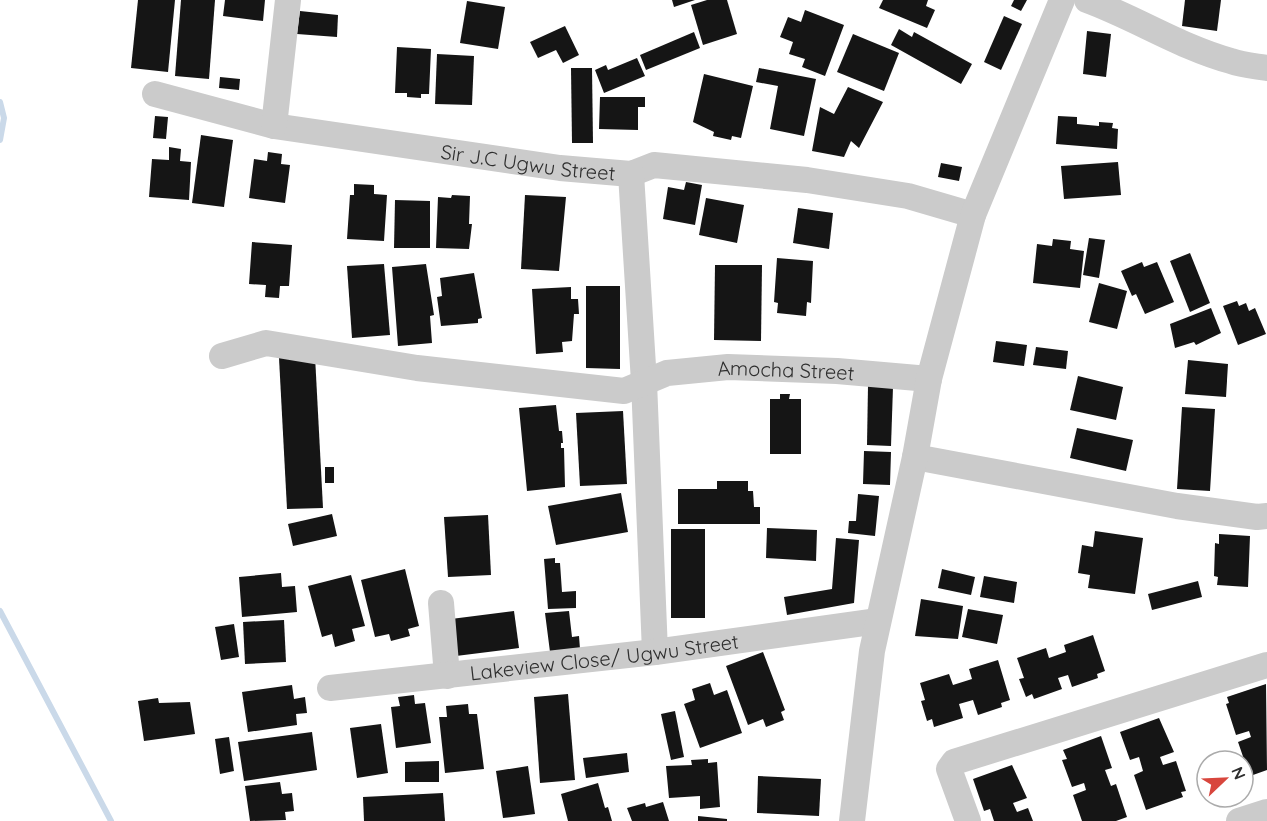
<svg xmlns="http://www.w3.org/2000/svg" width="1267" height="821" viewBox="0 0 1267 821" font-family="Quicksand,sans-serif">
	<rect width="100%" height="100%" fill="#fff"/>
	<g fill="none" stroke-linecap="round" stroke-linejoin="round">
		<g stroke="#cad9e9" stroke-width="6">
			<polyline points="0,102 4,118 0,140"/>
			<polyline points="0,611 111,821"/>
		</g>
	</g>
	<g fill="#151515">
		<polygon points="138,0 175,0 168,72 131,68"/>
		<polygon points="181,0 215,0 209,79 175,76"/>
		<polygon points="225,0 265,0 263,21 223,16"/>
		<polygon points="672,0 695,0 674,7"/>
		<polygon points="707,0 727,0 737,34 703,45 691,5"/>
		<polygon points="883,0 928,0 926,6 935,10 927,28 879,8"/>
		<polygon points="1014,0 1027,0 1021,11 1011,6"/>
		<polygon points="1185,0 1221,0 1217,31 1182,26"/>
		<polygon points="467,1 505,7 498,49 460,43"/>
		<polygon points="805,10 844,25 825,76 802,67 805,59 789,54 793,42 780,37 788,17 801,22"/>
		<polygon points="300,11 338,15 337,37 297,34"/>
		<polygon points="1004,16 1022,24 1001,70 984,62"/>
		<polygon points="565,26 579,55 563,63 556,50 538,58 530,42"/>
		<polygon points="899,29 912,37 914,32 972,64 961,84 891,45"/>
		<polygon points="1087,31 1111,34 1106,77 1083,74"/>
		<polygon points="694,32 700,48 646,70 640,55"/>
		<polygon points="853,34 899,53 884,91 837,72"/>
		<polygon points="397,47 431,49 429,94 421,94 421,98 407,97 407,93 395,93"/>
		<polygon points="437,54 474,56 472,105 435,104"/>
		<polygon points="637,58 645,76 604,93 595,70 606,65 608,70"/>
		<polygon points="571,68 592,68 593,143 572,143"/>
		<polygon points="759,68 816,79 804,136 770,129 778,86 756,82"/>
		<polygon points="704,74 753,86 741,138 732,136 731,140 713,136 714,132 693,122"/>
		<polygon points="220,77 240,79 239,90 219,88"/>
		<polygon points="848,87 883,102 859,148 851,141 844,157 812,151 820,107 834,114"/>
		<polygon points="600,97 645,97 645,107 638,107 638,130 599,129"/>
		<polygon points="155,116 168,117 166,139 153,138"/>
		<polygon points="1058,116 1077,117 1077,124 1099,126 1099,122 1113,123 1112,128 1118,129 1117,149 1056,144"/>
		<polygon points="201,135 233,140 224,207 192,203"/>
		<polygon points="169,147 181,149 180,161 191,162 189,200 149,197 152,159 169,160"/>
		<polygon points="268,152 282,154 281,164 290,165 285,203 249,198 254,159 267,161"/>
		<polygon points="1118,162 1121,195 1064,199 1061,166"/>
		<polygon points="941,163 962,167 959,181 938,177"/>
		<polygon points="686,182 702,185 695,225 663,219 668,187 684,190"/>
		<polygon points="354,184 374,185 374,194 387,195 384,241 347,239 350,195 354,195"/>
		<polygon points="452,195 470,196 469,224 472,224 469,249 436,248 438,197 451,198"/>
		<polygon points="525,195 566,197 559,271 521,269"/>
		<polygon points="706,198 744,205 737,243 699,235"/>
		<polygon points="395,200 430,201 430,248 394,248"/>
		<polygon points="798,208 833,213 829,249 793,243"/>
		<polygon points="1089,238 1105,240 1099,278 1083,275"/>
		<polygon points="1053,239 1071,241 1070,249 1084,251 1080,288 1033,283 1037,244 1052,246"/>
		<polygon points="252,242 292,245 289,286 280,286 279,298 265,297 266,285 249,284"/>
		<polygon points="1190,253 1210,303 1190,312 1170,261"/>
		<polygon points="777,258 813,261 811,303 807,302 806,316 777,313 778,303 774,302"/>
		<polygon points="1142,262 1144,267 1157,262 1174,302 1145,314 1136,294 1132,296 1121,271"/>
		<polygon points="384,264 390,335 352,338 347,266"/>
		<polygon points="426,264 434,315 430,316 432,343 398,346 392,267"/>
		<polygon points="715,265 762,265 761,341 714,340"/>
		<polygon points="474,273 482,318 478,319 478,323 441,326 437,297 442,296 440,278"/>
		<polygon points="1099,283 1127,291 1117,329 1089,322"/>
		<polygon points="586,286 620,286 620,369 586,368"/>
		<polygon points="571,287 571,299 578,299 579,314 574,314 572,341 562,342 563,352 536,354 532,289"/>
		<polygon points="1237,301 1239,306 1246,303 1249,311 1255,308 1266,334 1238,345 1223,306"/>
		<polygon points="1211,308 1221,333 1196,345 1194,342 1175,348 1170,324"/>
		<polygon points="996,341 1027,345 1024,366 993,362"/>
		<polygon points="1036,347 1068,351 1066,369 1033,365"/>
		<polygon points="315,356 323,508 287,509 279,358"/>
		<polygon points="1188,360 1228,364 1226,397 1185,394"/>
		<polygon points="1078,376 1123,387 1116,420 1070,410"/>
		<polygon points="868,386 893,387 891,446 867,445"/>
		<polygon points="780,394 790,394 789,399 801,399 801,454 770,454 770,399 780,399"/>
		<polygon points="556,405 559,431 562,431 563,443 561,443 561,448 564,448 565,487 527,491 519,408"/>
		<polygon points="1182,407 1215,409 1210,491 1177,489"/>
		<polygon points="623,411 627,484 580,486 576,413"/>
		<polygon points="1077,428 1133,440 1126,471 1070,458"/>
		<polygon points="864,451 891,452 890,485 863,484"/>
		<rect x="325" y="467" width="9" height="16"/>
		<polygon points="717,481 748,481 748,491 753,491 754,507 760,507 760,524 678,524 678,489 717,489"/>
		<polygon points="621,493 628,532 556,545 548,506"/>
		<polygon points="858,494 879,496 875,536 848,533 849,521 856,521"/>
		<polygon points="332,514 337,536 293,546 288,524"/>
		<polygon points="488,515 491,575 448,577 444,517"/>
		<polygon points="767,528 817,530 816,561 766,558"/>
		<rect x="671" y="529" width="34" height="89"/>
		<polygon points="1095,531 1143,538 1135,594 1088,588 1090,575 1078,573 1082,545 1093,547"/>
		<polygon points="1219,534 1250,536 1248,587 1217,585 1218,577 1214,576 1215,543 1219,544"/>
		<polygon points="836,538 859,540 854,603 787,615 784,597 832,589"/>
		<polygon points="555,558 555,563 560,563 562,592 576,591 576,608 548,609 544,559"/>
		<polygon points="405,569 419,626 408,629 410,636 391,641 389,634 375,637 361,580"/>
		<polygon points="942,569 975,577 971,595 938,588"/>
		<polygon points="281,573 282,587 295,586 297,612 242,617 239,577"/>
		<polygon points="351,575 365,626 352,629 355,641 335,647 332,634 322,637 308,586"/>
		<polygon points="984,576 1017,582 1014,603 980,597"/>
		<polygon points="1198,581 1202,597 1152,610 1148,594"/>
		<polygon points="921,599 963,606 958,639 915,636"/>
		<polygon points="968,609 1003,615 997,644 962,637"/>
		<polygon points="514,611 519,648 456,656 451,619"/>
		<polygon points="569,611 572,637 579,636 580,649 550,652 545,613"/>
		<polygon points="284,620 286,662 245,664 243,622"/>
		<polygon points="234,624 239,657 221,660 215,627"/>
		<polygon points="1093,635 1105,671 1097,674 1098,678 1072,687 1068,675 1058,678 1062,689 1034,699 1032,694 1026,697 1019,679 1024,678 1017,658 1046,648 1049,658 1066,652 1064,645"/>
		<polygon points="763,652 785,710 781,712 784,720 766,727 763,719 748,725 726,666"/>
		<polygon points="998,660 1010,700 1001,703 1002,707 978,715 973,700 959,704 963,718 934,727 932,719 927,721 921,701 925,700 920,683 949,674 953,685 972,679 969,669"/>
		<polygon points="710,683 714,695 727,690 742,733 700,748 684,704 695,700 692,689"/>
		<polygon points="1266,684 1267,770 1253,775 1252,769 1248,771 1238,742 1251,737 1249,731 1236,735 1226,704 1229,703 1227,697"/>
		<polygon points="292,685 294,699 305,697 307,713 296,714 297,725 248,732 242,692"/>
		<polygon points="568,694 575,780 540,783 534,697"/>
		<polygon points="414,695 415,704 425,703 431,743 396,748 391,707 400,706 398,697"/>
		<polygon points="158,698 159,703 190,702 195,734 144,741 138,701"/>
		<polygon points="468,704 469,714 477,714 484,769 445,773 439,717 447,717 446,706"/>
		<polygon points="675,711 684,757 671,760 661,714"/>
		<polygon points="1159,718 1174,752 1160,757 1163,765 1176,761 1186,791 1181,792 1183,797 1146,810 1134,775 1143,771 1139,757 1130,760 1120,732"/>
		<polygon points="381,724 388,773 357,778 350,728"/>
		<polygon points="312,732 317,770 244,781 238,742"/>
		<polygon points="1101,736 1112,768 1105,770 1111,786 1116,784 1127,817 1116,821 1082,821 1073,795 1086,790 1084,783 1072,787 1062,760 1067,759 1063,750"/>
		<polygon points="229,737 234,771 220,774 215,739"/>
		<polygon points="627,753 629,772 586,778 583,758"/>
		<polygon points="708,759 708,763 717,762 720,807 700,809 700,796 669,798 666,766 692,765 691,760"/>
		<polygon points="439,761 439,782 405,782 405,762"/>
		<polygon points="1012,765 1027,798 1013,803 1017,812 1028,808 1033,821 994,821 990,809 984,811 973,779"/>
		<polygon points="528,766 535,814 503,818 496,771"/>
		<polygon points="758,776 821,779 819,816 757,813"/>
		<polygon points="280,782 282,794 292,793 294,811 285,812 286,820 250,821 245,786"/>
		<polygon points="598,783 605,808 608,807 612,821 568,821 561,794"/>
		<polygon points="443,793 445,821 364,821 363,797"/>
		<polygon points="663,802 669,821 632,821 627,808 645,803 646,807"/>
		<polygon points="698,816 727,819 727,821 698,821"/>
	</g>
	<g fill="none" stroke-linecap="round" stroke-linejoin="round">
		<g stroke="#cbcbcb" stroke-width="26">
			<path d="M1087,0C1136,18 1180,47 1231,61C1242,65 1255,66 1267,68"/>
			<path id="s1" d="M155,94L274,126L560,168L631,174L654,165L807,180L908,196L973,215"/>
			<polyline points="274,126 288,0"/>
			<polyline points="631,174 644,382 655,652"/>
			<path id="s2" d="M222,356L266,343L417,368L624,391L667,373L728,367L837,371L929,379"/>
			<polyline points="915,457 1177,506 1257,517 1267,516"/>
			<polyline points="441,603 447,676"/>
			<path id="s3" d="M330,688L655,652L878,621"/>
			<polyline points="852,821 872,651 915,457 929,379 973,215 1062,0"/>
			<polyline points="968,821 949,769 954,762 1267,665"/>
			<polyline points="1239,821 1267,812"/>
		</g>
	</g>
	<g text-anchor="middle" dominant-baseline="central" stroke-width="6" stroke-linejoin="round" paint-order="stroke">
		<g font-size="20" fill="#2e2e2e" stroke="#fff">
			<text stroke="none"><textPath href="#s1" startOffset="380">Sir J.C Ugwu Street</textPath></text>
			<text stroke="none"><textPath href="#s2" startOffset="573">Amocha Street</textPath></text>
			<text stroke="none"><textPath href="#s3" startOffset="276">Lakeview Close/ Ugwu Street</textPath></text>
		</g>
	</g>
	<g transform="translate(1225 779) rotate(67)"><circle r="28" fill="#ffffff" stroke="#ababab" stroke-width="1.5"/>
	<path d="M0-4.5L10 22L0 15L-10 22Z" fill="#d8463d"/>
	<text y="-9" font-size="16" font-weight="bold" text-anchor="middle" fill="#2e2e2e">N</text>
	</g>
</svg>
